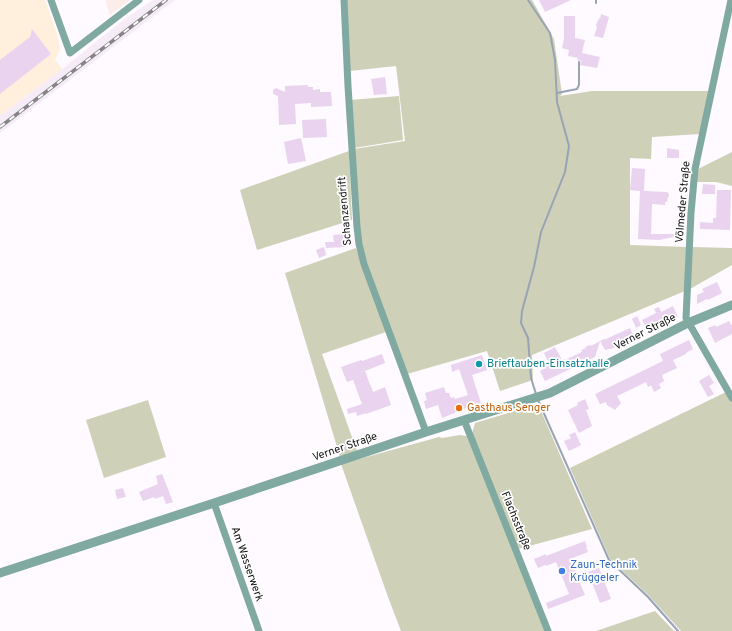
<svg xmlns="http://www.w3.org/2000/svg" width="732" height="631" viewBox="0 0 732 631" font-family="Overpass,sans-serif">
	<rect width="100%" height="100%" fill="#fefaff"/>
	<polygon fill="#fdedea" points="105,0 130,0 110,15"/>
	<polygon fill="#ffefdc" points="0,0 45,0 57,34 60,49 55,60 62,69 0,116"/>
	<polygon fill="#f6ecf8" points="153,0 175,0 0,133 0,116 62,69 126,18"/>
	<g fill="#ced1b8">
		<polygon points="346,0 532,0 554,39 562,94 560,96 592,91 709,91 700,134 652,137 651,159 630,158 630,245 688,247 685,291 532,355 533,380 500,391 487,351 407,374 360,243 354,149 405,141 396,66 350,71"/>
		<polygon points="399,96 403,140 354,148 350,100"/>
		<polygon points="349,151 352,220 257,250 240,190"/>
		<polygon points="732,152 732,186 716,182 696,182 698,169"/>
		<polygon points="692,247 732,248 732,265 690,289"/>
		<polygon points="356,248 386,332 322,354 357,451 340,457 285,273"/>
		<polygon points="726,392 732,402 732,631 681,631 649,596 610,559 570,468"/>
		<polygon points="148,400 166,457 104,478 86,420"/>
		<polygon points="538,404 592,529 518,549 472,434 475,423"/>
		<polygon points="460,435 467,436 545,631 401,631 388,597 341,464 439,437 442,438"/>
		<polygon points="655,611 674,631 596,631"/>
	</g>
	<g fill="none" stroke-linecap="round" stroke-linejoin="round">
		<g stroke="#98a4b4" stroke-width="2">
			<polyline points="528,0 550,33 555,60 557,102 569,146 565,172 541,232 534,267 522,311 521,323 528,338 531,378 536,394"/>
			<polyline points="596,0 596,3"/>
			<polyline points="557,93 577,89 579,85 579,62"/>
			<polyline points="538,400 609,560 648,597 678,631"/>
		</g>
	</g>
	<g fill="#e9d3ef">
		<polygon points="539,0 571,0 545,12"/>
		<polygon points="601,14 609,17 603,38 594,36 597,28 596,25 597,23 599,18 600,19"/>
		<polygon points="564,16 575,16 575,38 585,40 582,53 600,57 597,68 580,65 581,61 577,60 578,58 568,56 569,50 562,48 564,39"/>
		<polygon points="32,29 51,54 0,94 0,60 30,37"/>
		<polygon points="385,77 387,94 374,95 371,79"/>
		<polygon points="308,85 308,87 313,87 313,90 320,89 320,92 331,92 332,106 311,107 311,103 295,104 296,124 279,125 278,96 273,94 273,90 276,88 285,92 285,86"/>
		<polygon points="326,119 327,137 303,138 302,120"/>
		<polygon points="301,138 306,161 288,164 284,142"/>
		<polygon points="667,148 679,150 679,158 667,158"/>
		<polygon points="632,168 645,169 644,191 667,192 669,194 669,196 668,197 667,202 665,202 665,205 652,204 651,234 674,234 674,237 659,240 638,239 640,191 630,190"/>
		<polygon points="703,184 715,185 715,194 702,194"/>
		<polygon points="717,190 731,190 730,230 700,229 700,222 713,223 713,218 716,218"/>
		<polygon points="344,234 345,247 326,248 325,242 334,242 333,235"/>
		<polygon points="324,247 326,255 319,258 316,250"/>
		<polygon points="717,282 722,293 708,300 707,299 697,304 697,295 704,292 702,289"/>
		<polygon points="673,306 678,317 648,331 642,320 656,313 654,309 659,307 661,312"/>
		<polygon points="637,316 641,325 636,328 632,319"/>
		<polygon points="729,321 732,326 732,334 715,343 708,328 715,325 716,327"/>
		<polygon points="630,328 634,338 611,349 609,349 605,350 600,341 604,339 606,339"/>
		<polygon points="689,340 693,349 686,353 686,354 673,360 677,368 662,375 664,381 659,384 661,388 654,392 651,385 648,387 646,382 636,387 617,396 621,403 615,410 607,405 606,402 600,404 595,394 663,361 660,354"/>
		<polygon points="600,341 595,357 545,381 540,371 550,365 544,353 555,347 562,360 565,359 565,360 582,352 581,350 586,348 585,347 590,345 591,346"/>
		<polygon points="382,354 385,363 365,371 373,392 385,387 391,405 366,414 366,413 357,416 356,412 348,414 347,409 362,404 353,380 347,382 341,367 361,360 362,361"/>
		<polygon points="482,355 487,370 472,375 481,403 455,412 455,413 442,418 438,405 426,409 424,401 427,400 425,393 444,387 446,393 449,393 451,398 454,397 455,399 468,395 459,369 452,372 451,365"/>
		<polygon points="709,375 714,383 709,386 714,394 708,397 699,381"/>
		<polygon points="585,399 589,409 586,410 592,426 579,433 568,410 578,405 577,403"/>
		<polygon points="575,432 581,445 569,451 564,441 571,438 569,435"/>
		<polygon points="162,474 173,502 166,504 163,496 155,499 154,497 143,501 139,492 158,484 156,476"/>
		<polygon points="123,488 126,497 117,499 115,490"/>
		<polygon points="585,541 587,547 586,547 588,552 570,559 585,595 548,609 546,603 569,594 556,562 546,566 545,565 538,568 534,559 546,554 546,556"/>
		<polygon points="599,568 611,599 600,603 588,572"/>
	</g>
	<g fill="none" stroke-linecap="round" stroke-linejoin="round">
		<g stroke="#7fa9a1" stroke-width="7">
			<polyline points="51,0 70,53 139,0"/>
			<polyline points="344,0 348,86 357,227 359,244 364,264 426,432"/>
			<polyline points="731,0 695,169 691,213 686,318 732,398"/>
			<polyline points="464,420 548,631"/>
			<polyline points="214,503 259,631"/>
		</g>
		<polyline stroke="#7fa9a1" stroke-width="9" points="0,573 214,503 426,432 550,393 688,323 732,305"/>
		<g stroke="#878488" stroke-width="3.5">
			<polyline id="rail" points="0,127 166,0"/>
		</g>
		<use href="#rail" stroke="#fff" stroke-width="2" stroke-dasharray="6" stroke-linecap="butt"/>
	</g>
	<circle fill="#0f9aa8" stroke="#fff" stroke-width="1.5" cx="479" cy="364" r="4"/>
	<circle fill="#e8710a" stroke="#fff" stroke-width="1.5" cx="459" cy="408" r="4"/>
	<circle fill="#3f7fe0" stroke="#fff" stroke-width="1.5" cx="562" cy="571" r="4"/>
	<g text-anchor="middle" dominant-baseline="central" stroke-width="3.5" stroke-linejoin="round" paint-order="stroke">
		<g font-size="11" fill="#111012" stroke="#fff">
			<text transform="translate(683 202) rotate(-85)">Völmeder Straße</text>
			<text transform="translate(345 211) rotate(-95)">Schanzendrift</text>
			<text transform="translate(645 332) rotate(-27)">Verner Straße</text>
			<text transform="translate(345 447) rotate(-19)">Verner Straße</text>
			<text transform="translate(516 521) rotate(68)">Flachsstraße</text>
			<text transform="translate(247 564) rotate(71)">Am Wasserwerk</text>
		</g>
		<g font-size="11" fill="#0d838f" stroke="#fff" text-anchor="start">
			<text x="487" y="364">Brieftauben-Einsatzhalle</text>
		</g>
		<g font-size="11" fill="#c56008" stroke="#fff" text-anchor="start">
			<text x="467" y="408">Gasthaus Senger</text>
		</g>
		<g font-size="11" fill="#366cbe" stroke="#fff" text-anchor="start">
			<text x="570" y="565">Zaun-Technik<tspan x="570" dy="13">Krüggeler</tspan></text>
		</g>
	</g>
</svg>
